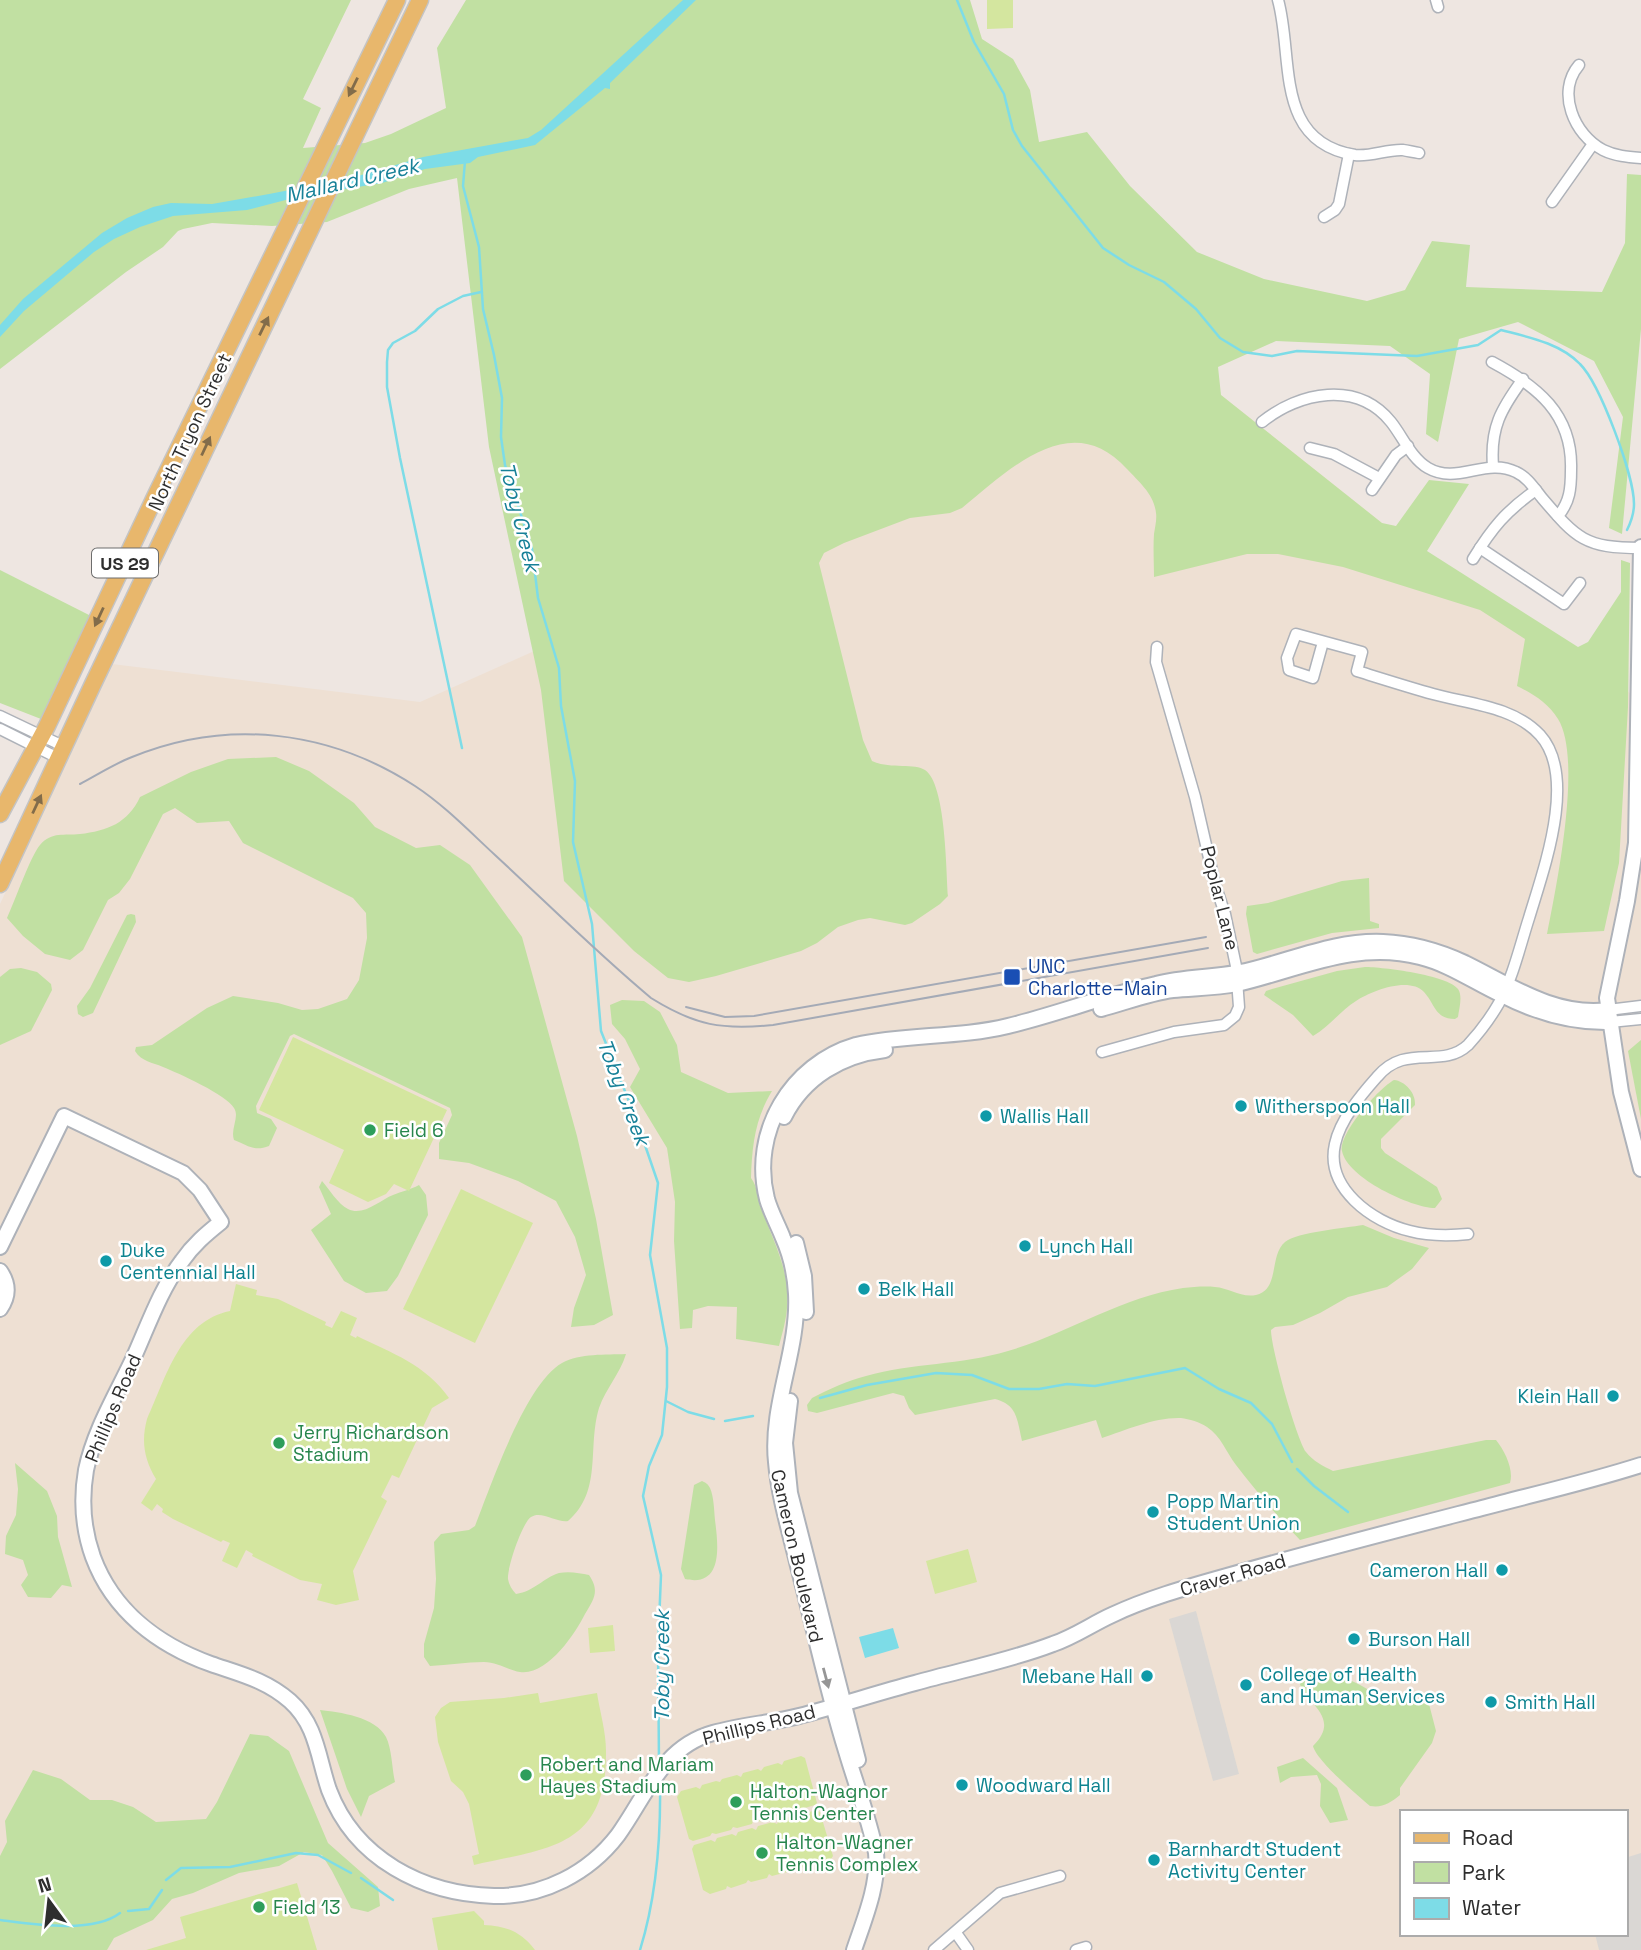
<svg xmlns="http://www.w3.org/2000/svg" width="1641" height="1950" viewBox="0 0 1641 1950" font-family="'Space Grotesk',sans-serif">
	<rect width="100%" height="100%" fill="#eee6e1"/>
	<path fill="#eee0d3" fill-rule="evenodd" d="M1221,395L1382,523L1618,681L1641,705V1950H0V904L112,664L420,702L908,484ZM1401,1812H1625V1934H1401Z"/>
	<g fill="#c1e0a2">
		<path d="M0,0H351L303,99L321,108L303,148L365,143L391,134L446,108L437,48L466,0H970L982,39L1013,59L1030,90L1039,142L1087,132L1130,186L1197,252L1264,279L1367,301L1405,290L1432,241L1470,245L1466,287L1602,292L1625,243L1627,174L1641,175V329L1622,534L1609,528L1623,417L1594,361L1518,322L1459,339L1438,442L1426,434L1430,374L1390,346L1276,341L1218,367L1221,395L1382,523L1396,526L1429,480L1469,484L1427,551L1578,647L1588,642L1621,592V560L1630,563L1628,707L1619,863L1604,931L1547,934C1556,888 1583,759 1558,719C1548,703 1533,694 1517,686L1525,639L1480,610L1343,567L1278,554H1247L1154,577C1154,563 1153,548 1154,534C1155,527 1157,519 1156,513C1154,494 1139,482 1127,469C1071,407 1010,469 962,508L950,513L910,518L844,543L824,553L819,563L863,740L872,761C888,769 915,763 925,770C946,784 946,870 948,896L940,904L912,923L905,925L870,918L858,920L838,927L817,943L801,951L716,976L689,982L668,978L634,951L564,881L541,690L489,447L457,178L409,189L327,222L272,226L212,223L183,229L178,231L163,247L126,272L0,369Z"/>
		<polygon points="0,570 91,616 41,719 0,703"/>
		<path d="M276,757L309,771L354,803L375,827L416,848L440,845L470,865L522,937L577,1136L596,1219L613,1315L594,1325L571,1327L574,1308L586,1275L575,1237L556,1201L518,1181L469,1163L439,1159V1143L452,1115L450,1108L294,1034L290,1036L256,1106L257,1113L271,1119L277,1128L269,1146C254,1152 247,1145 234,1140C230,1129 240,1117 234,1108C227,1095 178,1073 163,1067C152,1062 142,1062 135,1051L136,1047L152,1045L207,1008L233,996L278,1003L302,1010L318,1009L347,999L359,980L367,938L366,913L353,898L243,843L229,821L197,823L175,808L163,814L130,879L119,893L108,900L83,950L70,960L45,954L23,936L7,918C14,903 31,855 40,845C52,831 64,836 80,834C107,831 128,823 140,797L191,772L228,759Z"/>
		<polygon points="1369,878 1370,921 1379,924 1379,928 1332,933 1257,954 1253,952 1246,914 1247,906 1268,903 1342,881"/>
		<polygon points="131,914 135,915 136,922 93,1013 83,1017 78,1014 77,1006 90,988 127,915"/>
		<path d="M1365,967C1382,967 1448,975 1458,989C1463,996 1459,1009 1458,1017L1455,1019C1435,1019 1435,1004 1424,992C1409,976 1371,991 1356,1001C1340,1011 1329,1027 1313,1036L1293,1015L1264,995L1266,991L1272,989L1337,971Z"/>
		<polygon points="21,968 37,972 51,984 52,990 31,1031 0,1045 0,977 10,969"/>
		<path d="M622,1000L644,1001L660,1012L677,1045L681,1072L728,1093L772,1091C755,1119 752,1146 751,1178C758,1187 757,1198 761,1208C773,1240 791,1273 787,1308C786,1321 782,1334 779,1346L736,1339L737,1307L708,1306L693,1310L692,1328L680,1329L674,1241L675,1202L667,1148L630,1087L640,1069L625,1039L612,1024L610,1005Z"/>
		<polygon points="1641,1040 1641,1119 1628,1051"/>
		<path d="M1394,1080C1405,1081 1416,1093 1415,1105L1381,1139V1148L1385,1153L1437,1187L1442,1199L1435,1208C1412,1208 1347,1178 1342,1151C1339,1133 1379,1088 1394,1080Z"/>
		<path d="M322,1181C329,1189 338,1204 348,1209C363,1217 380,1200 393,1195C402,1191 410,1190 419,1185L426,1195L428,1215L398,1276L387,1291L366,1293L344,1281L311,1230L331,1214L319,1187Z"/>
		<path d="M1363,1225L1394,1238L1429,1248L1412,1269L1387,1287L1348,1297L1320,1313L1293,1325L1275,1327L1271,1330C1271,1348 1296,1437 1306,1452C1313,1461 1323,1466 1333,1471L1486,1440H1496C1505,1451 1514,1470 1510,1483L1300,1540C1277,1516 1256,1491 1236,1465C1226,1452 1221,1436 1207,1427C1200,1422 1189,1419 1181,1418C1155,1417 1126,1430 1102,1438L1096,1420L1022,1441C1017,1420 1018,1405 995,1399L915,1415L909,1408L904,1396L893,1393L817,1413L808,1411L807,1405L812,1398C829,1389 847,1381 866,1376C912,1363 961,1365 1008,1351C1067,1334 1121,1297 1183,1288C1193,1287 1205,1286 1215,1287C1229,1288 1241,1298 1256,1295C1280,1290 1269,1255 1285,1242C1297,1232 1346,1228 1363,1225Z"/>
		<path d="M626,1354C620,1374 606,1388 599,1408C587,1448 603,1491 568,1521C557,1523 541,1510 531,1517C522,1523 507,1568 508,1579C509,1585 512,1590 516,1594C535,1591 543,1578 559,1573C569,1571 580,1573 589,1575C600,1591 594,1599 585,1614C575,1634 547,1676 520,1672C508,1670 497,1662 484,1662C466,1662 448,1665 430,1666L424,1657V1644L434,1608L436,1579L434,1542L441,1534L469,1530L475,1526C491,1486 525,1384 562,1363C580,1353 606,1355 626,1354Z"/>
		<polygon points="15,1463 47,1491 57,1516 58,1537 72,1587 62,1585 51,1598 28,1597 21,1585 28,1575 23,1560 5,1554 6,1536 16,1515 18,1489"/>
		<path d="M702,1481C706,1483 707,1483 710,1488C714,1497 714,1510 715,1520C718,1544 724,1588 685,1579L681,1569L694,1485Z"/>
		<path d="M1306,1669C1333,1669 1362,1685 1384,1699L1409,1692L1418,1702L1429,1704L1436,1731L1432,1743L1400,1788V1795C1390,1803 1383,1808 1370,1806C1357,1795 1316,1760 1313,1746C1346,1714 1295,1699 1300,1678C1301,1676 1305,1671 1306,1669Z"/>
		<path d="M320,1710C339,1712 376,1717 386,1737C392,1749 392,1769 395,1782L369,1796L361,1817L347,1789Z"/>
		<polygon points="250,1734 268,1736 289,1751 328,1843 378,1887 380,1906 368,1912 351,1908 332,1871 322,1855 304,1852 279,1866 239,1873 193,1893 172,1899 153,1920 114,1938 107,1950 0,1950 0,1856 7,1842 5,1821 33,1770 61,1779 90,1800 112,1800 133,1807 156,1822 206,1819 217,1802"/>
		<polygon points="1303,1758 1337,1788 1348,1820 1330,1823 1320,1806 1321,1784 1317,1775 1291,1777 1280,1783 1277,1767"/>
	</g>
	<g fill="#d4e69f">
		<polygon points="987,0 1013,0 1013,28 987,29"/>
		<polygon points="293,1037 447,1110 409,1191 394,1184 386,1194 368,1202 329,1183 344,1150 259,1110"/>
		<polygon points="461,1189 533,1223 475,1343 403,1309"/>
		<path d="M236,1284L257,1290L256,1295L278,1299L326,1322L325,1325L332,1328L341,1311L357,1318L350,1335L356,1338L357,1336C392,1353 426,1365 449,1398L432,1408L399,1478L392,1475L381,1497L387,1501L353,1571L359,1600L336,1605L317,1600L322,1584L300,1580L252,1556L253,1554L246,1550L237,1568L222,1561L230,1543L223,1540L221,1542L173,1519L162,1512L163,1509L157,1504L152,1511L141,1503L156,1479C144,1459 141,1441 147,1419C166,1378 180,1321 230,1311Z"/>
		<polygon points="968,1549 977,1582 935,1594 926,1561"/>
		<polygon points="613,1625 615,1651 590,1653 588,1628"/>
		<path d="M538,1693L540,1703L597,1693C600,1712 606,1732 606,1751C607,1847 550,1848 474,1865L472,1856L479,1854L469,1804L463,1792L451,1781L438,1742L435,1717L441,1708L450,1702L504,1698Z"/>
		<polygon points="801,1756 805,1758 817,1803 815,1805 798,1810 795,1809 793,1812 777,1816 774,1815 772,1818 757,1822 753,1821 752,1824 737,1828 733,1827 731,1830 716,1834 712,1833 710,1836 693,1841 689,1839 677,1797 681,1791 696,1787 700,1789 702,1785 716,1781 720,1782 722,1779 737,1775 741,1777 743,1773 758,1769 761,1771 764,1767 778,1763 782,1765 784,1761"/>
		<polygon points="816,1810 820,1812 833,1856 831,1859 813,1864 810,1863 808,1866 793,1870 789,1869 787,1872 772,1876 769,1874 767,1878 751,1882 748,1880 746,1883 731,1888 727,1886 726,1889 710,1894 703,1890 692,1849 694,1845 711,1840 715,1842 717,1838 732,1834 736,1836 738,1832 752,1828 756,1830 758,1826 773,1822 777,1824 779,1820 793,1816 797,1818 799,1815"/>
		<polygon points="297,1883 317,1950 146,1950 186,1938 180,1917"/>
		<path d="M474,1911L484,1921V1925C507,1926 521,1932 535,1950H438L432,1918Z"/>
	</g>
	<g fill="#dad7d4">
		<polygon points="1196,1611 1239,1774 1213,1781 1169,1619"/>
		<polygon points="1641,1853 1641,1950 1599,1950 1595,1934 1625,1934 1625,1858"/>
	</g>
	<g fill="#7ddce7">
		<polygon points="683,0 696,0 610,83 610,89 605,88 535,145 478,157 470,163 425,169 382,183 297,197 247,210 173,216 140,227 114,239 94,252 24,311 0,337 0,325 23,299 102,233 127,218 153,207 171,203 212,204 269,194 351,178 423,157 528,138 541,130"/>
		<polygon points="893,1628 899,1648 865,1658 859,1637"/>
	</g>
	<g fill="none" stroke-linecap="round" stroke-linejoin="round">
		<g stroke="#7ddce7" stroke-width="2.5">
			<path d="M957,0L974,42L1004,94L1013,130L1022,146L1103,248L1129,265L1164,282L1196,309L1220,338L1243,352L1272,356L1297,351L1417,356L1478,345L1501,330C1528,337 1560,343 1580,364C1600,384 1634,475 1634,504C1634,513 1631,522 1627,530"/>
			<polyline points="465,161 463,186 479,247 483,309 494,355 502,398 501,437 505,465 532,549 538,598 559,668 561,706 575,781 573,842 592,924 601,1031 636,1119 658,1183 650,1255 667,1348 667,1387 662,1435 649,1466 643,1496 661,1575 658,1647 659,1763"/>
			<polyline points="462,748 400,458 387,387 387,362 388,350 393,343 415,331 438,309 463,296 481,292"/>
			<polyline points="820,1398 867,1385 936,1373 972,1375 1009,1389 1039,1389 1067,1384 1095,1386 1185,1368 1219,1389 1251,1403 1272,1424 1292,1462"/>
			<polyline points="666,1401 688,1412 714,1419"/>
			<polyline points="725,1421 753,1416"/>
			<polyline points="1297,1469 1314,1486 1348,1512"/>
			<polyline points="361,1878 393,1900"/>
			<polyline points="166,1880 181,1868 230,1867 296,1853 318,1855 351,1873"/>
			<polyline points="128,1911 149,1909 162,1890"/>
			<path d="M0,1920C32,1924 93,1934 120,1913"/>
			<path d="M640,1950C657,1895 661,1838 660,1781"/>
		</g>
		<g stroke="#aeb2b9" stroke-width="13">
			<g id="street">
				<path d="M1278,0C1294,57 1273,142 1355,155C1371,157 1387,149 1403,150C1408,151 1414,152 1419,153"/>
				<polyline points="1436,0 1438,7"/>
				<path d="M1579,65C1556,92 1574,135 1603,150C1615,156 1628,157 1641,158"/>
				<polyline points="1552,202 1593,144"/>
				<polyline points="1324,217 1335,210 1339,204 1349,154"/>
				<path d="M1492,362C1537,386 1573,414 1571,470C1571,488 1570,502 1558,516"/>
				<path d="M1262,422C1299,392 1357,380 1391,422C1403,437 1411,458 1428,468C1457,485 1486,457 1516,472C1527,477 1534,488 1542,498C1577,539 1585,548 1641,548"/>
				<polyline points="1310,448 1334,454 1379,478"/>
				<path d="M1493,466C1490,428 1501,409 1523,379"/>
				<polyline points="1372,490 1396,455 1408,446"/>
				<polyline points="1480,548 1564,604 1580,583"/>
				<path d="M1473,559C1492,528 1506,511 1536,490"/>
				<path d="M1323,642L1313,678L1289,670L1287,658L1296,634L1362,652L1357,671C1383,679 1408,687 1433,694C1469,704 1513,706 1540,735C1578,777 1543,871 1529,918C1520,946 1513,977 1499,1003C1491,1017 1479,1033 1468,1045C1441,1070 1406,1042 1377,1077C1361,1095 1340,1120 1335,1144C1325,1188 1372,1222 1410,1231C1429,1236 1448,1236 1468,1234"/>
				<polyline points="0,716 63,746"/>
				<polyline points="0,729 58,758"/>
				<polyline points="1608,1010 1641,1006"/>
				<polyline points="1610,1022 1641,1019"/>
				<polyline points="1102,1052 1174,1032 1224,1025 1235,1016 1239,1007 1236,966 1225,914 1215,884 1195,797 1156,662 1157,647"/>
				<polyline points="956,1933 968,1950"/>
				<polyline points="934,1950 1000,1893 1060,1876"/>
				<polyline points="1076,1950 1086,1947"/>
			</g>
		</g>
		<g stroke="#aeb2b9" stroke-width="18">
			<g id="secondary">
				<polyline points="1641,547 1636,843 1627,901 1607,998 1621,1092 1641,1169"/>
				<path d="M1101,1009C1124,1003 1149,993 1173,990C1194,988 1216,988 1237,984C1298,970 1355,940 1420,957C1449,964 1474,982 1502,995C1535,1012 1571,1023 1610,1022"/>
				<path d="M784,1117C804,1077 842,1055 885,1050"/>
				<polyline points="796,1243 804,1276 806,1312"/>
				<path d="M0,1247L64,1116L183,1173L200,1190L221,1222C206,1234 193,1245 182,1261C160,1290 148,1326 133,1359C116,1395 94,1431 86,1470C81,1499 83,1529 93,1557C113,1611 158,1645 211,1664C240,1674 266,1680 290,1701C317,1725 318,1758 329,1790C355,1859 423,1894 494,1896C543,1897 589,1873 618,1835C646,1796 662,1747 713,1733C741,1725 771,1723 799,1716C838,1706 877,1693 915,1683C961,1670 1009,1661 1053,1644C1074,1637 1092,1624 1112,1615C1148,1598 1188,1587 1227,1576C1311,1552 1397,1530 1482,1508C1535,1494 1588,1482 1641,1465"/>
				<path d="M0,1271C9,1284 9,1296 0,1309"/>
				<polyline points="790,1401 785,1443 790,1493 858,1760"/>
				<path d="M854,1950C864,1920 879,1885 876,1853C869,1818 856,1785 846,1751C827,1690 814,1628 798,1566C790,1532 779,1498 776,1462C770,1405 799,1351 796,1294C795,1275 791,1256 783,1238C778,1225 771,1213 767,1199C750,1132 791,1064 856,1045C906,1034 959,1038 1008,1026C1058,1014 1106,995 1156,984C1187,976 1219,978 1250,970C1295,959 1336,940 1383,942C1412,943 1439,951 1465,963C1510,985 1555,1017 1608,1010"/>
			</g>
		</g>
		<g stroke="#c4c4c4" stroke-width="19">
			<g id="primary">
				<polyline points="0,814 47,726 155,497 397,0"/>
				<polyline points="0,884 93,684 420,0"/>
			</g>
		</g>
		<use href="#street" stroke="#fff" stroke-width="10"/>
		<use href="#secondary" stroke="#fff" stroke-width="14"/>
		<use href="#primary" stroke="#e8b76c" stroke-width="16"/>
		<g stroke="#a4aab6" stroke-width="2">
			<path d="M80,784C97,775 114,764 132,757C227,718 329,730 415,786C444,805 469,831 495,855C547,903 597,953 651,998C696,1026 722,1030 773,1025L1208,948"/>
			<polyline points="686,1007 725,1017 754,1016 1206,937"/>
		</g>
	</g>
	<defs><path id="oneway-solid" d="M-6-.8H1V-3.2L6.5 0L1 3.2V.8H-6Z" transform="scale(1.75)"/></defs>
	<g fill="#826c4a">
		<use href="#oneway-solid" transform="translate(353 87) rotate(116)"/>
		<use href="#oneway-solid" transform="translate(264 326) rotate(-64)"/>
		<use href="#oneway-solid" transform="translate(206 446) rotate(-65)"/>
		<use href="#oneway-solid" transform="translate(99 617) rotate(115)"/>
		<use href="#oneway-solid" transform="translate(37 804) rotate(-65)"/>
	</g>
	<use fill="#969696" href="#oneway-solid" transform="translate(826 1678) rotate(75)"/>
	<rect fill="#1a4fb4" stroke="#fff" stroke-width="2.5" x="1003" y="968" width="18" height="18" rx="3.5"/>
	<g fill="#0f9aa8" stroke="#fff" stroke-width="2.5">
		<circle cx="1241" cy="1106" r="7"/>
		<circle cx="986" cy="1116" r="7"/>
		<circle cx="1025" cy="1246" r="7"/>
		<circle cx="106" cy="1261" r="7"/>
		<circle cx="864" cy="1289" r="7"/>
		<circle cx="1613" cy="1396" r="7"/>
		<circle cx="1153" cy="1512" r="7"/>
		<circle cx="1502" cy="1570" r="7"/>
		<circle cx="1354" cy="1639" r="7"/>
		<circle cx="1147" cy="1676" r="7"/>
		<circle cx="1246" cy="1685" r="7"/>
		<circle cx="1491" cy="1702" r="7"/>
		<circle cx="962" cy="1785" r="7"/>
		<circle cx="1154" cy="1860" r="7"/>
	</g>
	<g fill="#2e9e5b" stroke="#fff" stroke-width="2.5">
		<circle cx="370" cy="1130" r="7"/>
		<circle cx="279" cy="1443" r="7"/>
		<circle cx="526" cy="1775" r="7"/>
		<circle cx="736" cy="1802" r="7"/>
		<circle cx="762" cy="1853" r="7"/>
		<circle cx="259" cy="1907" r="7"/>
	</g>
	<g text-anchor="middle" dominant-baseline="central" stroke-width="5" stroke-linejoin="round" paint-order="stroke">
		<rect fill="#fff" stroke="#6d6d6d" stroke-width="2" x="92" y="548.5" width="66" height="29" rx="5"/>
		<g font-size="18" font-weight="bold" fill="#2e2e2e">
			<text x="125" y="563">US 29</text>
		</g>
		<g font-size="19" fill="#2e2e2e" stroke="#fff">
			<text transform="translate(190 432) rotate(-65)">North Tryon Street</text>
			<text transform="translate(1220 898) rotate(76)">Poplar Lane</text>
			<text transform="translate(113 1408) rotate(-67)">Phillips Road</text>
			<text transform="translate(797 1556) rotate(77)">Cameron Boulevard</text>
			<text transform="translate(1233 1575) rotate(-16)">Craver Road</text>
			<text transform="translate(759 1725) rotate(-14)">Phillips Road</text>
		</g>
		<g font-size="19" fill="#164399" stroke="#fff" text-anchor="start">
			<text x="1028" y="966">UNC<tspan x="1028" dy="22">Charlotte–Main</tspan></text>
		</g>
		<g font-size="19" fill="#0d838f" stroke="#fff" text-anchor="start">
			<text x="1255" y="1106">Witherspoon Hall</text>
			<text x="1000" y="1116">Wallis Hall</text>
			<text x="1039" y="1246">Lynch Hall</text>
			<text x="120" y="1250">Duke<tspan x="120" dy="22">Centennial Hall</tspan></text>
			<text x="878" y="1289">Belk Hall</text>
			<text x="1599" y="1396" text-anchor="end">Klein Hall</text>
			<text x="1167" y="1501">Popp Martin<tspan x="1167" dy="22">Student Union</tspan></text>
			<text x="1488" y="1570" text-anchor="end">Cameron Hall</text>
			<text x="1368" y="1639">Burson Hall</text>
			<text x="1260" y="1674">College of Health<tspan x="1260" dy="22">and Human Services</tspan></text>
			<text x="1133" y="1676" text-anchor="end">Mebane Hall</text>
			<text x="1505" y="1702">Smith Hall</text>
			<text x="976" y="1785">Woodward Hall</text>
			<text x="1168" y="1849">Barnhardt Student<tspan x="1168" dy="22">Activity Center</tspan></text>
		</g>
		<g font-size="19" fill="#27864d" stroke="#fff" text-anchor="start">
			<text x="384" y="1130">Field 6</text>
			<text x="293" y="1432">Jerry Richardson<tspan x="293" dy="22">Stadium</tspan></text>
			<text x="540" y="1764">Robert and Mariam<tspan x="540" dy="22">Hayes Stadium</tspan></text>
			<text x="750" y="1791">Halton-Wagnor<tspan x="750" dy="22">Tennis Center</tspan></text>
			<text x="776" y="1842">Halton-Wagner<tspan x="776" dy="22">Tennis Complex</tspan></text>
			<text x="273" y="1907">Field 13</text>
		</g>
		<g font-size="21" font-style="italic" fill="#178198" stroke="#fff">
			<text transform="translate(352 180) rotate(-13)">Mallard Creek</text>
			<text transform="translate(520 517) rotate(76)">Toby Creek</text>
			<text transform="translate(624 1092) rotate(69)">Toby Creek</text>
			<text transform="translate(661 1666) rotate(-90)">Toby Creek</text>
		</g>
	</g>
	<rect x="1400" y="1810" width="228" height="126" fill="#ffffff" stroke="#ababab" stroke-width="2"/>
	<rect x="1414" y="1833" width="35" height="10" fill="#e8b76c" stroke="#ababab" stroke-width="2"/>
	<text x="1462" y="1845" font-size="21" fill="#2e2e2e">Road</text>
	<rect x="1414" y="1862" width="35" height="21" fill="#c1e0a2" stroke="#ababab" stroke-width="2"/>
	<text x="1462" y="1880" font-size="21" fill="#2e2e2e">Park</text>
	<rect x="1414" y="1898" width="35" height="21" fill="#7ddce7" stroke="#ababab" stroke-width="2"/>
	<text x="1462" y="1915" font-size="21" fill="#2e2e2e">Water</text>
	<g transform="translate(49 1901) rotate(345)" stroke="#ffffff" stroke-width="5" paint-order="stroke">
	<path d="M0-5L12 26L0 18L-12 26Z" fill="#2e2e2e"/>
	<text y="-10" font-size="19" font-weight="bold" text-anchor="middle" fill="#2e2e2e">N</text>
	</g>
</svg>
